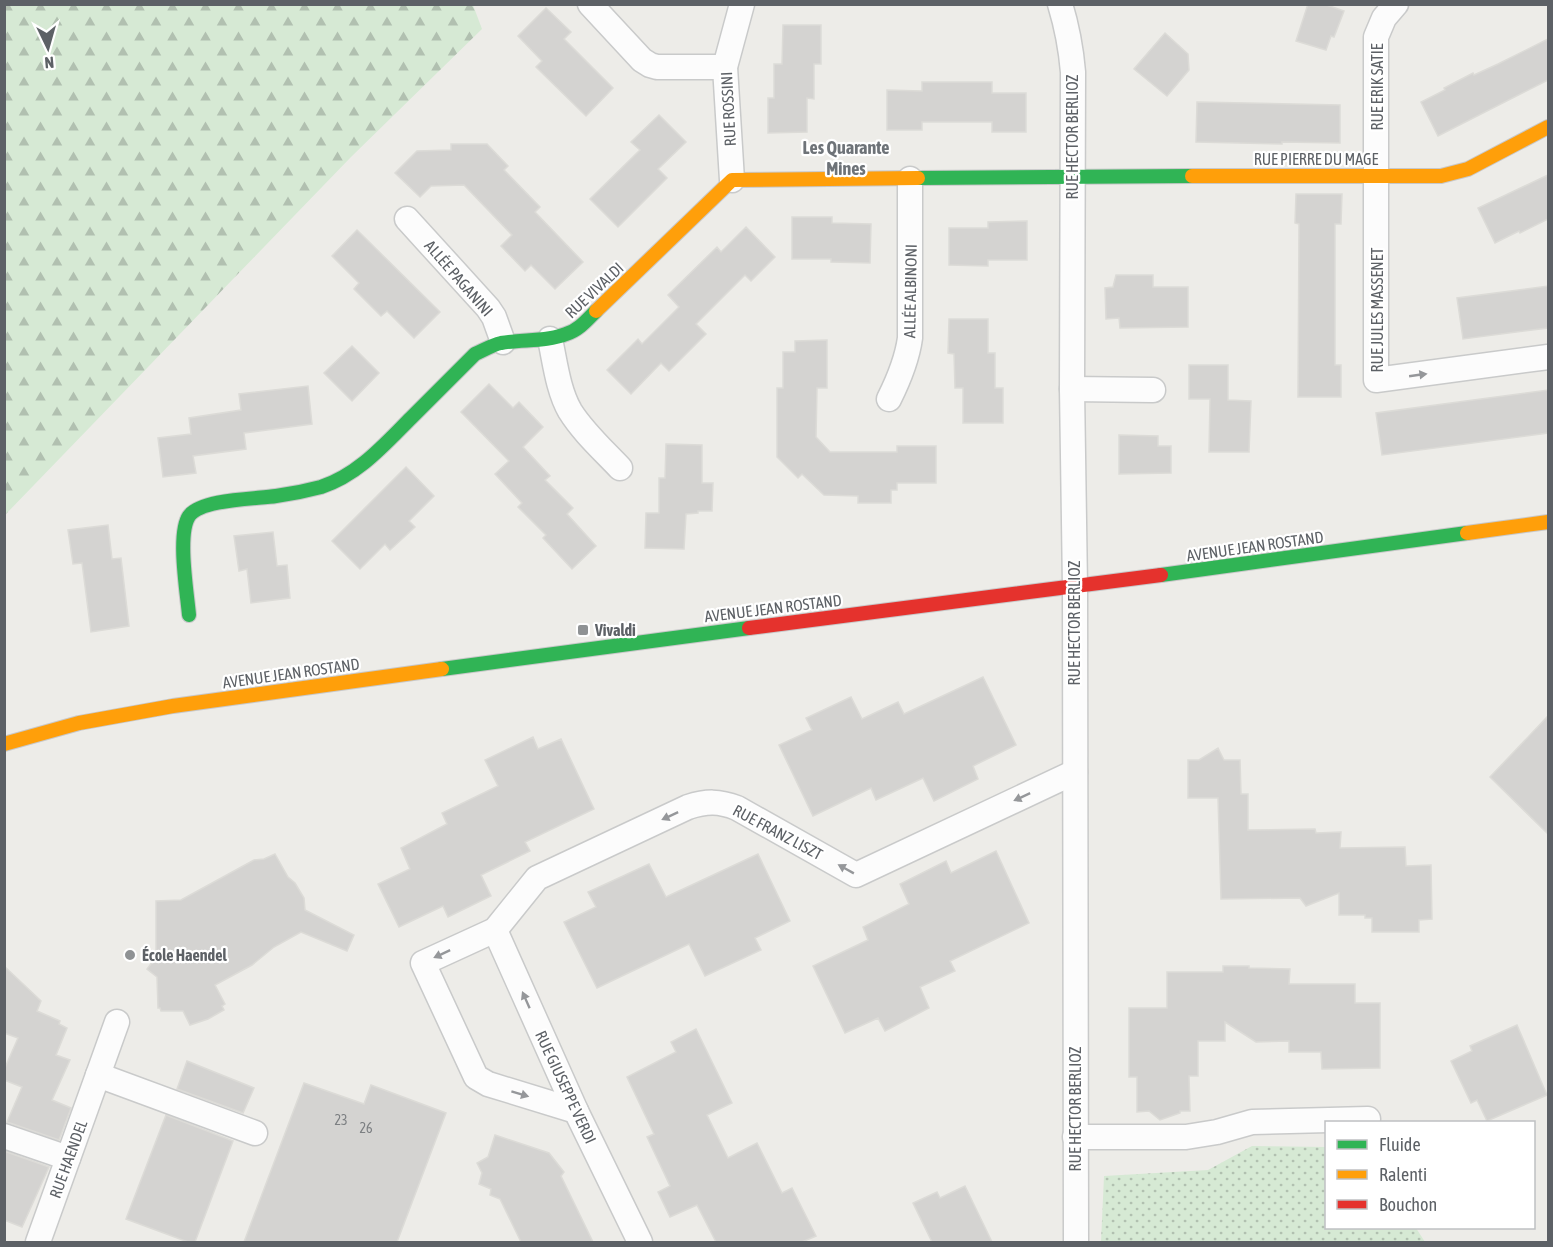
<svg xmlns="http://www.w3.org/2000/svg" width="1553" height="1247" viewBox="0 0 1553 1247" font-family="'Asap Condensed',sans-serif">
	<defs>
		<pattern id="grass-dots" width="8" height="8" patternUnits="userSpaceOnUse" patternTransform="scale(1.5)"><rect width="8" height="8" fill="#d6e9d4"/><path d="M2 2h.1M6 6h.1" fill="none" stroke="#b1c0b0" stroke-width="1.8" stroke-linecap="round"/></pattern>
		<pattern id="forest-firs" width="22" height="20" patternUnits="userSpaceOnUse" patternTransform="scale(1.5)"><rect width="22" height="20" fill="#d6e9d4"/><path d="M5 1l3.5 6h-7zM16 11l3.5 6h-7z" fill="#b1c0b0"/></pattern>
	</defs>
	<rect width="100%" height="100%" fill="#edece8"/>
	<polygon fill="url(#grass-dots)" points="1252,1146 1326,1147 1326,1228 1416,1228 1425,1242 1101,1242 1104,1176 1208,1170"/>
	<polygon fill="url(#forest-firs)" points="5,4 473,5 482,29 351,157 5,515"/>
	<g fill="#d4d3d1" stroke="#dcdbd7" stroke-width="1.5">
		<polygon points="1308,4 1324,4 1344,11 1334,37 1331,36 1326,50 1296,41"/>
		<polygon points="546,8 571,32 564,39 613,88 586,116 536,67 542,61 518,36"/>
		<polygon points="783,25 821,25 821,64 814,64 814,99 807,98 807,132 768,133 768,98 774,98 774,64 782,64"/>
		<polygon points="1165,33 1188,54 1189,70 1167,96 1134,69"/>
		<polygon points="1548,39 1548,80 1438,136 1421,102 1445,90 1444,88 1473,73 1474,75 1498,64"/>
		<polygon points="922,82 992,82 992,93 1026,93 1026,132 992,132 992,122 922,122 922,130 887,130 887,90 922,91"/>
		<polygon points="1197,102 1340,105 1340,143 1282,142 1282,144 1196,142"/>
		<polygon points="659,115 686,142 658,169 667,178 618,227 590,199 640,150 631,142"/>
		<polygon points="451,144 487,144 508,166 504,170 540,207 535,212 583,262 555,289 531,265 525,271 501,246 512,235 464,185 431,186 420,197 395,173 417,151 451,150"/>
		<polygon points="1548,175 1548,219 1520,233 1519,231 1495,243 1478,208"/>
		<polygon points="1296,194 1342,194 1341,224 1335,224 1335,365 1341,365 1341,397 1298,397 1299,224 1295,223"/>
		<polygon points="792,217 832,217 832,223 871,224 870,263 831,262 831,259 792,259"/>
		<polygon points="1027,221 1027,260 988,260 988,266 949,265 949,228 988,228 988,222"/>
		<polygon points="746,227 775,257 751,281 745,275 696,324 706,334 669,371 661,363 631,394 607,370 638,339 642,344 679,307 668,295 717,247 721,252"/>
		<polygon points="357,230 440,312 414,338 387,311 381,316 354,289 359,283 332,256"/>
		<polygon points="1116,275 1153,275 1153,287 1188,287 1188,327 1120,328 1119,318 1106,319 1105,288 1113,287"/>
		<polygon points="1548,286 1548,328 1463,339 1457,298"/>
		<polygon points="949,319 988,319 988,353 995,353 995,388 1003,388 1003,423 963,423 963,388 955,388 954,354 948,353"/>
		<polygon points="827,340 827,388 817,388 816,437 830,452 897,452 897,446 936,446 936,483 897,483 897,490 891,490 891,503 858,503 858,496 824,495 802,474 798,478 777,457 777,388 783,388 783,352 795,352 795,341"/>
		<polygon points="352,346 379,373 352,401 324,373"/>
		<polygon points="1189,365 1228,365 1228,400 1251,401 1249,452 1209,452 1210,399 1189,399"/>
		<polygon points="489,384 513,408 519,402 543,427 523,447 550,476 545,480 573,508 567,514 596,546 572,569 543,538 546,535 518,507 522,503 495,474 509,461 461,412"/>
		<polygon points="308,386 312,424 244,433 246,449 193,456 196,473 163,477 158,438 191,434 189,418 241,410 239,394"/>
		<polygon points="1548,390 1548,433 1382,455 1376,413"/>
		<polygon points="1119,435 1158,436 1158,446 1171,446 1171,473 1119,474"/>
		<polygon points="666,444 702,445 702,483 713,483 712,511 698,511 698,513 686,514 684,549 645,548 646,513 659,513 659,478 665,478"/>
		<polygon points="406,467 434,496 409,521 415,527 390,550 385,544 360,569 332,541"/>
		<polygon points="108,525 112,559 121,558 129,626 91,632 82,563 73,564 68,530"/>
		<polygon points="273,532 277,566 287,565 290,598 251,603 247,569 239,571 234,536"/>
		<polygon points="983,677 1016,745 973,766 978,779 934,801 923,778 876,800 871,788 813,816 779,745 812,730 806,718 851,697 862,719 898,702 904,714"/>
		<polygon points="1548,716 1548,834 1490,777"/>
		<polygon points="533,737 538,749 561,739 594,809 525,842 530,851 481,875 491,896 448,917 443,906 399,927 378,884 410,869 401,848 447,824 442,813 498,786 485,760"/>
		<polygon points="1218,748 1224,760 1240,760 1241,794 1248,794 1248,830 1315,829 1316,833 1341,832 1340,848 1405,847 1406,866 1431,865 1432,919 1419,920 1419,932 1372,932 1372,918 1365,918 1365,915 1339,915 1339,893 1306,906 1300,898 1221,899 1218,798 1188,798 1188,760 1199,760"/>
		<polygon points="996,851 1029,923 950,961 955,971 920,987 929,1008 885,1031 878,1018 845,1033 813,966 868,940 863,927 909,904 900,884 946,861 951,873"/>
		<polygon points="275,854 288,877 295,883 304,898 305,910 354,935 347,951 301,932 274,947 252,965 215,985 225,1004 222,1006 224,1010 208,1019 190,1025 183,1011 161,1011 160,1008 158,1008 157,977 147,969 156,957 156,901 181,900 254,860 264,859"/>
		<polygon points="758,854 790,921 755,938 761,950 705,976 689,944 597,988 564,922 596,907 588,892 649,864 666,897"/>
		<polygon points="4,966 41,1001 37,1011 60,1021 59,1024 67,1028 56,1055 70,1060 52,1100 71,1108 59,1140 7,1122 22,1087 4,1080 4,1070 18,1038 4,1033"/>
		<polygon points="1223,966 1249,966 1249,968 1290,969 1289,984 1355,984 1355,1003 1380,1003 1380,1068 1322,1069 1321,1052 1289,1052 1289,1041 1256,1042 1225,1022 1225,1041 1198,1041 1198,1076 1189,1076 1190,1111 1180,1111 1180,1113 1160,1120 1149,1111 1137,1112 1137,1077 1129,1077 1129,1008 1167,1008 1167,972 1223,972"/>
		<polygon points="1517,1025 1547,1095 1487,1121 1477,1100 1471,1103 1451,1061 1472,1051 1470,1046"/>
		<polygon points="696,1029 732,1103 707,1115 728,1158 757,1143 782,1193 792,1188 816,1236 802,1242 716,1242 697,1205 670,1217 658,1192 670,1186 647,1137 654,1134 627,1077 676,1052 671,1042"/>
		<polygon points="187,1061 254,1088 243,1113 177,1089"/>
		<polygon points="304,1083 364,1104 371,1085 446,1113 397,1242 244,1242"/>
		<polygon points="166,1115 233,1141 195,1242 188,1242 126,1219"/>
		<polygon points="495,1135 549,1153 564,1172 561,1176 593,1242 521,1242 500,1199 490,1195 491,1189 479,1184 482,1173 477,1163 488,1157"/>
		<polygon points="4,1151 49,1167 22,1227 4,1220"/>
		<polygon points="965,1186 992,1242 932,1242 913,1203 937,1192 940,1198"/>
	</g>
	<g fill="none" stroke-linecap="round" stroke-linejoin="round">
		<g stroke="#c9caca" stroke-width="27">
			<g id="street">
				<polyline points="590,4 642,60 650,65 657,67 725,67"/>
				<path d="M1060,4C1067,27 1071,48 1073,72L1072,389L1075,587L1076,1242"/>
				<polyline points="1396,4 1384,18 1376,37 1376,380 1548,357"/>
				<polyline points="732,180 725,67 742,4"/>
				<polyline points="407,219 488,308 494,317 503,342"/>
				<path d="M550,339C555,362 558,390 570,411C583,432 603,450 620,468"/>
				<polyline points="1072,389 1153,390"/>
				<path d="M889,399C899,379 907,360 910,338V179"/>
				<polyline points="495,930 576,1111 640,1242"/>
				<polyline points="98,1075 255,1133"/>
				<path d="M576,1111L488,1084L476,1077L423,963L495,930L537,878L688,807C707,801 719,801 737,808L856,875L1075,772"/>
				<polyline points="4,1136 68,1158"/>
				<polyline points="1075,1137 1186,1137 1217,1132 1252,1122 1368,1119"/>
				<polyline points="38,1242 117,1022"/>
			</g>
		</g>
		<g stroke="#c8c8c9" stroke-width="16">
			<g id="fast">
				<polyline points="918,178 1192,176"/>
				<polyline points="1161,575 1467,533"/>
				<path d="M189,615C187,592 177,534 189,516C201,499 256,499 276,496C291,494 306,491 321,487C358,475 384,445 411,418C432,397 454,375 475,354C484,350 492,345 501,343C523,339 546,342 566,334C579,330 587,320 596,311"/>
				<polyline points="442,669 749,628"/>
			</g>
		</g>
		<g stroke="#c8c8c9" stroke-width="16">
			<g id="slow">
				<polyline points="1192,176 1441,176 1468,169 1548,127"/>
				<polyline points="596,311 732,180 918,178"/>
				<polyline points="1467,533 1548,522"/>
				<polyline points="4,744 79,723 173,706 442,669"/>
			</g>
		</g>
		<g stroke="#c8c8c9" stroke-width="16">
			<polyline id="jam" points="749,628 1161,575"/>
		</g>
		<use href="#street" stroke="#fcfcfc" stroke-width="24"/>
		<use href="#fast" stroke="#30b455" stroke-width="14"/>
		<use href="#slow" stroke="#ff9f0a" stroke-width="14"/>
		<use href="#jam" stroke="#e5322d" stroke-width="14"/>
	</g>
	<defs><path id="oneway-solid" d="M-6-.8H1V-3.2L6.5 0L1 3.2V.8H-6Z" transform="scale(1.5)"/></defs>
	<g fill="#95979a">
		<use href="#oneway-solid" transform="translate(1418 375) rotate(-8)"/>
		<use href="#oneway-solid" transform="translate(1022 797) rotate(155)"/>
		<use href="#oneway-solid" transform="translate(670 816) rotate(155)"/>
		<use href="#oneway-solid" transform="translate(846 869) rotate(-151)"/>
		<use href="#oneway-solid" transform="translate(442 954) rotate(155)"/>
		<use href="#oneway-solid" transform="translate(526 1000) rotate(-114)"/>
		<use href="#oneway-solid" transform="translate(520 1094) rotate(17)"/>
	</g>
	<g fill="#8f9294" stroke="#fff" stroke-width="2">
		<rect x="577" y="624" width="12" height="12" rx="3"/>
		<circle cx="130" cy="955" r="6"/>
	</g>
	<g text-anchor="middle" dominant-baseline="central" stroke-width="4.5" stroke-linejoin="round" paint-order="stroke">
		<g font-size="14" fill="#7c7f82">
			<text x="341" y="1120">23</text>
			<text x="366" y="1128">26</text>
		</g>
		<g font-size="16" fill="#5d6166" stroke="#fff">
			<text transform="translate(1377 87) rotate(-90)">RUE ERIK SATIE</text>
			<text transform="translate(728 109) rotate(-93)">RUE ROSSINI</text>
			<text transform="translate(1072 137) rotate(-90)">RUE HECTOR BERLIOZ</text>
			<text x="1316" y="159">RUE PIERRE DU MAGE</text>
			<text transform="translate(459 278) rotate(49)">ALLÉE PAGANINI</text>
			<text transform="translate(594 290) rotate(-43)">RUE VIVALDI</text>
			<text transform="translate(910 291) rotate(-89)">ALLÉE ALBINONI</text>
			<text transform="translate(1377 310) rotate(-90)">RUE JULES MASSENET</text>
			<text transform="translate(1255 546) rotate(-8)">AVENUE JEAN ROSTAND</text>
			<text transform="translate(773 608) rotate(-7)">AVENUE JEAN ROSTAND</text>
			<text transform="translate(1074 623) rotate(-90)">RUE HECTOR BERLIOZ</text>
			<text transform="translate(291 673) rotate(-8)">AVENUE JEAN ROSTAND</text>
			<text transform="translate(778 832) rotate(28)">RUE FRANZ LISZT</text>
			<text transform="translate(566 1087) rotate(65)">RUE GIUSEPPE VERDI</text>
			<text transform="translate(1075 1109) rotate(-90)">RUE HECTOR BERLIOZ</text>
			<text transform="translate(68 1159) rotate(-70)">RUE HAENDEL</text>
		</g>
		<g font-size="16" font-weight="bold" fill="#5d6166" stroke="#fff" text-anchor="start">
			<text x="595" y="630">Vivaldi</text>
			<text x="142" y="955">École Haendel</text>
		</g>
		<g font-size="18" font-weight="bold" fill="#6e7378" stroke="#fff">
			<text x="846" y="147">Les Quarante<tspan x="846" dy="21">Mines</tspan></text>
		</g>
	</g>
	<rect width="1553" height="1247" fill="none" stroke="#5d6166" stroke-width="12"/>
	<rect x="1325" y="1121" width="210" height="108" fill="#ffffff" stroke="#bec0c2" stroke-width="1.5"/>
	<rect x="1337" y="1140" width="30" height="9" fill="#30b455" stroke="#bec0c2" stroke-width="1.5"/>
	<text x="1379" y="1151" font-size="18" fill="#5d6166">Fluide</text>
	<rect x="1337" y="1170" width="30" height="9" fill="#ff9f0a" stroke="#bec0c2" stroke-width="1.5"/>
	<text x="1379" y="1181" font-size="18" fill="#5d6166">Ralenti</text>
	<rect x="1337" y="1200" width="30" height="9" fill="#e5322d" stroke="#bec0c2" stroke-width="1.5"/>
	<text x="1379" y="1211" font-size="18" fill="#5d6166">Bouchon</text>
	<g transform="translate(48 48) rotate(175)" stroke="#ffffff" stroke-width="4.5" paint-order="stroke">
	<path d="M0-4.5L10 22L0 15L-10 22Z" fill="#5d6166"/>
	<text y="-9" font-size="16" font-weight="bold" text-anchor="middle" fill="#5d6166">N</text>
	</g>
</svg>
